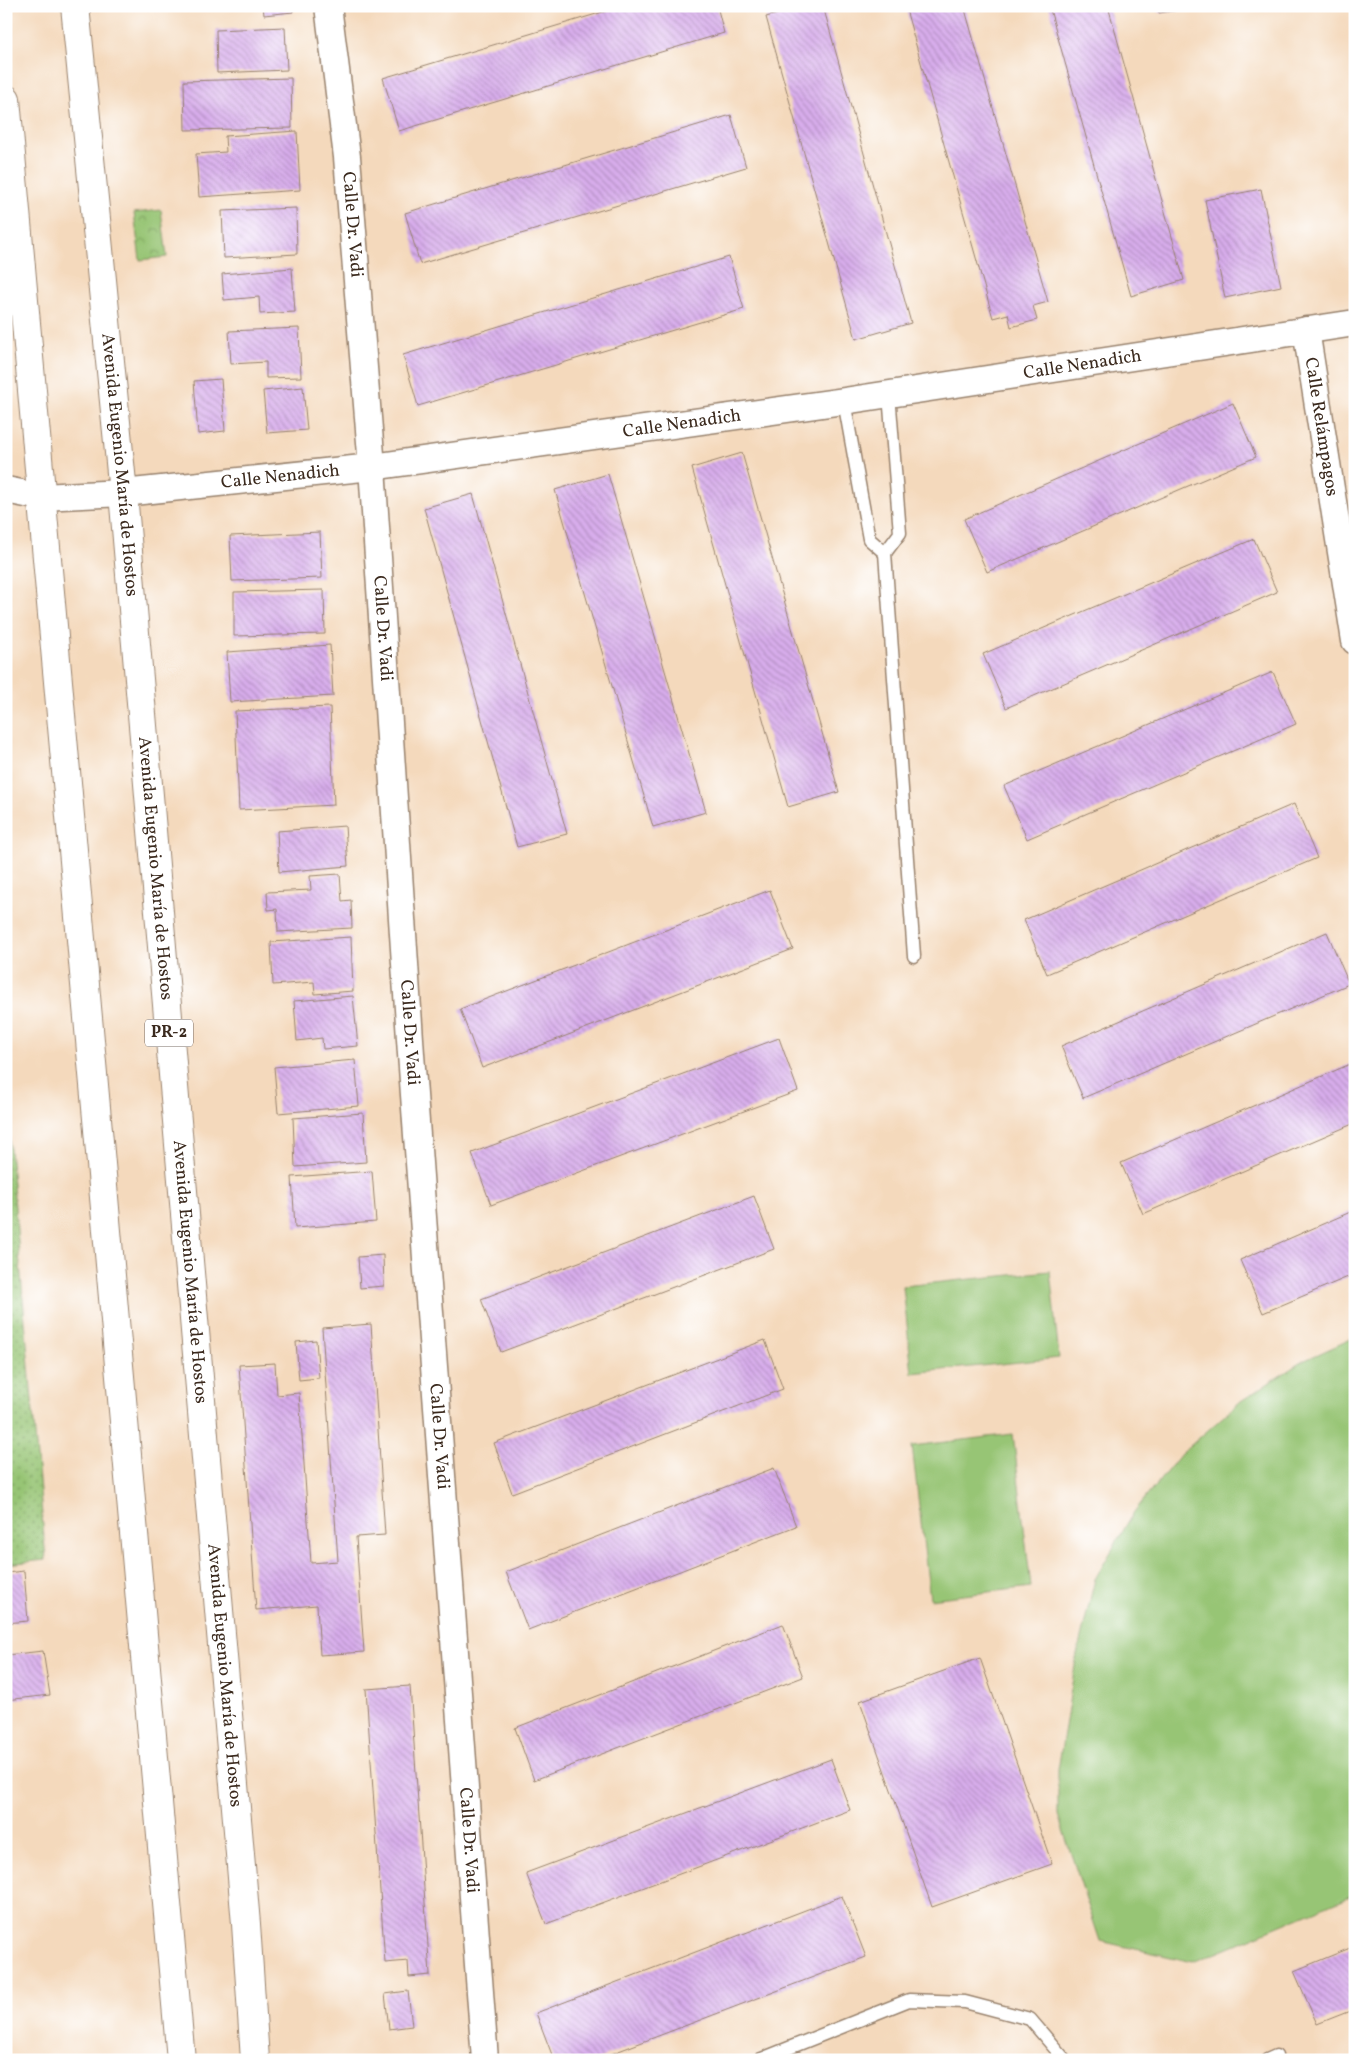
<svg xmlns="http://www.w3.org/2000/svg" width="1361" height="2066" viewBox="0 0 1361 2066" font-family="Vollkorn,serif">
	<defs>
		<pattern id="grass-dots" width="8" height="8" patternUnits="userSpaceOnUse" patternTransform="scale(1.25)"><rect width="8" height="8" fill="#97c574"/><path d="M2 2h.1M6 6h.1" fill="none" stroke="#7ca05f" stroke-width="1.8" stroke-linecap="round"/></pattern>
		<pattern id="park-crowns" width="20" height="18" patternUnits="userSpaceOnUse" patternTransform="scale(1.25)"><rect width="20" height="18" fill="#97c574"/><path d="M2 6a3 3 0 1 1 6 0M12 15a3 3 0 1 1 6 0" fill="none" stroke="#7ca05f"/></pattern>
		<pattern id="building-back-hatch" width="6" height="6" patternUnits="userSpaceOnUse" patternTransform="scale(1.25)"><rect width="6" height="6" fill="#d8adec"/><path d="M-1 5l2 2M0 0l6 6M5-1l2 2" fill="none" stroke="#b08dbf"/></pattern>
	</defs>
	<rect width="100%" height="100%" fill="#fff"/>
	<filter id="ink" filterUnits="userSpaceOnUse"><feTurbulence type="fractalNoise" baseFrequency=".02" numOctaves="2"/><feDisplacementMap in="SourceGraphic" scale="10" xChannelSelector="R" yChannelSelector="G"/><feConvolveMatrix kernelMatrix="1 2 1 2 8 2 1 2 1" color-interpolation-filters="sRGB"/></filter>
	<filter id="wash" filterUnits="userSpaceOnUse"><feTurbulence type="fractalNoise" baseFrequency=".0096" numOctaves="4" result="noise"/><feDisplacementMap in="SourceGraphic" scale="20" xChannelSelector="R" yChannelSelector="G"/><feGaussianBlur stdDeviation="1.12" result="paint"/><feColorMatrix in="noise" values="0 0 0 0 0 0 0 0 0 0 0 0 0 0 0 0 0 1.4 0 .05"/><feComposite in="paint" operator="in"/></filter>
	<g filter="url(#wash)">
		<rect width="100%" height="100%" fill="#f4d9bc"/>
		<polygon fill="url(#grass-dots)" stroke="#697849" points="6,1104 46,1560 6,1564"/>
		<polygon fill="url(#park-crowns)" stroke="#697849" points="161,210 167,257 140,260 134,213"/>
		<g fill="#97c574" stroke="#697849">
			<polygon points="1050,1271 1059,1358 912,1373 903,1286"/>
			<polygon points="1351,1339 1355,1345 1355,1894 1193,1962 1100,1941 1058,1815 1058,1770 1076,1659 1095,1579 1134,1512 1182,1453 1241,1401 1303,1361"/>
			<polygon points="1013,1434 1031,1587 930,1599 912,1446"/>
		</g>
		<g id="blocks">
			<g fill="url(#building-back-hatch)">
				<polygon points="263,6 292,6 293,12 264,15"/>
				<polygon points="623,6 717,6 724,33 399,131 383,78"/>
				<polygon points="807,6 823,6 911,323 856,339 766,17"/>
				<polygon points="905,6 964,6 1048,302 1033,306 1037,320 1011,327 1008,314 993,318"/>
				<polygon points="1049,6 1108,6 1184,280 1131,296"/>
				<polygon points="1158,6 1201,6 1201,7 1159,13"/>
				<polygon points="285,27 287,70 217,73 216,30"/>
				<polygon points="291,78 292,128 185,130 184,81"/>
				<polygon points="731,115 746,167 420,264 405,213"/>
				<polygon points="297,131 300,190 199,197 196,154 226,152 225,136"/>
				<polygon points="1261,189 1281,286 1225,298 1205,200"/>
				<polygon points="296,208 297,254 224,258 222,211"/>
				<polygon points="729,257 744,309 418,406 403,355"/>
				<polygon points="292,268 295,312 260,314 259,297 224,300 222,274"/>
				<polygon points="299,328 301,377 266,378 266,362 231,364 229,331"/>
				<polygon points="221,379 225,431 198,434 194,381"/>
				<polygon points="303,387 307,430 267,433 263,391"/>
				<polygon points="1233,403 1256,457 987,572 964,519"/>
				<polygon points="742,453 839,792 788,807 692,468"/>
				<polygon points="608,474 706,812 653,827 555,490"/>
				<polygon points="473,494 567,834 517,847 424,508"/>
				<polygon points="320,532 322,578 232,581 230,536"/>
				<polygon points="1254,539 1277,592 1006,708 983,654"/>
				<polygon points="324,590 325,634 234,636 234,592"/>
				<polygon points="330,645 333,696 230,702 227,652"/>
				<polygon points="1273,672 1296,724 1027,839 1004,786"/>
				<polygon points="330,707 334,805 239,810 235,711"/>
				<polygon points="1294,804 1317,858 1047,974 1024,920"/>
				<polygon points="345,826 348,866 279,872 277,831"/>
				<polygon points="340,874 342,901 351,900 352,928 278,932 277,909 268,910 267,892 311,890 310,876"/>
				<polygon points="770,890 793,949 482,1068 460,1009"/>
				<polygon points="1327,932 1349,984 1083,1098 1061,1046"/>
				<polygon points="351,937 353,991 315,994 314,982 273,985 271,942"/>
				<polygon points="353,996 358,1046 323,1049 322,1038 297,1041 294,1001"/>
				<polygon points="779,1038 798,1091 491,1205 472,1153"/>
				<polygon points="355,1060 359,1106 278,1113 274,1067"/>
				<polygon points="1355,1062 1355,1123 1143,1214 1121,1163"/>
				<polygon points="363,1113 366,1162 295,1167 293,1118"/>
				<polygon points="372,1171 376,1222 295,1228 292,1177"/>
				<polygon points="754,1196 774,1249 501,1352 481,1299"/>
				<polygon points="1355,1210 1355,1274 1263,1313 1240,1260"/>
				<polygon points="383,1255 384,1286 360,1288 358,1257"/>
				<polygon points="371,1324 385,1535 356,1537 364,1652 320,1655 317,1605 256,1610 239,1365 275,1363 277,1395 299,1393 311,1563 338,1561 322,1328"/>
				<polygon points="316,1340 319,1378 299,1380 296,1342"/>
				<polygon points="765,1340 783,1389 512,1493 494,1443"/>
				<polygon points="774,1468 796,1526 528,1630 506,1572"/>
				<polygon points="24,1571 28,1621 6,1623 6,1573"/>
				<polygon points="783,1624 803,1677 534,1780 515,1728"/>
				<polygon points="43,1651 50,1695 6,1700 6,1655"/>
				<polygon points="980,1658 1052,1864 932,1907 860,1701"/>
				<polygon points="410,1686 430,1975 409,1977 408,1961 385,1963 366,1689"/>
				<polygon points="831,1759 850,1810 546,1924 526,1873"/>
				<polygon points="842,1896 866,1957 595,2060 554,2060 536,2013"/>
				<polygon points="1355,1946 1355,2009 1317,2024 1294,1971"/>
				<polygon points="408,1991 412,2026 389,2029 385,1994"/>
			</g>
		</g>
	</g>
	<g filter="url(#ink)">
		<use href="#blocks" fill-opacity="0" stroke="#98826d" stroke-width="1"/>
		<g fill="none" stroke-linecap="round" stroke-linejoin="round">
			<g stroke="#98826d" stroke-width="15">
				<g id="lane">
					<polyline points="889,394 900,533 885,553 914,956"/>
					<polyline points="844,401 869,539 885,553"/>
					<polyline points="759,2060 909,2000 965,2002 1030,2019 1065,2060"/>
					<polyline points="1267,2060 1276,2056"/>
				</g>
			</g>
			<g stroke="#98826d" stroke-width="29">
				<g id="street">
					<path id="s1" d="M328,6L347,157L372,467L411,1054L485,2060"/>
					<path id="s2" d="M1306,330L1355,641"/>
					<path id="s3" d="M6,490L41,497L123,493L372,467L844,401L1355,323"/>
				</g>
			</g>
			<g stroke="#98826d" stroke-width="30">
				<g id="highway">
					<path id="s4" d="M75,6L123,493L246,1924L255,2060"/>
					<polyline points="6,99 181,2060"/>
				</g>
			</g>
			<use href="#lane" stroke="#fff" stroke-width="12"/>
			<use href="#street" stroke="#fff" stroke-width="26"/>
			<use href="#highway" stroke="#fff" stroke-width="28"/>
		</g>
	</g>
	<g text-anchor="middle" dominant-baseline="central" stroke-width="4" stroke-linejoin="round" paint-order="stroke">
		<rect fill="#fff" stroke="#766a62" stroke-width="1" x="145" y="1019.5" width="48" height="27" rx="4"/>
		<g font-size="16" font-weight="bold" fill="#3b2a1e">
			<text x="169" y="1033">PR-2</text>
		</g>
		<g font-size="18" fill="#3b2a1e" stroke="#fff">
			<text stroke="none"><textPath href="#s1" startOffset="220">Calle Dr. Vadi</textPath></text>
			<text stroke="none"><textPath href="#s3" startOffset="1086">Calle Nenadich</textPath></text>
			<text stroke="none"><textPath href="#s3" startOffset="681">Calle Nenadich</textPath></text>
			<text stroke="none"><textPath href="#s2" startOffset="98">Calle Relámpagos</textPath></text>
			<text stroke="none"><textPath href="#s4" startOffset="461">Avenida Eugenio María de Hostos</textPath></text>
			<text stroke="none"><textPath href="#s3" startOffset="276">Calle Nenadich</textPath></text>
			<text stroke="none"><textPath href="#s1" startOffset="625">Calle Dr. Vadi</textPath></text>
			<text stroke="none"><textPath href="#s4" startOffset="866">Avenida Eugenio María de Hostos</textPath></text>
			<text stroke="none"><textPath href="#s1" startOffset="1030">Calle Dr. Vadi</textPath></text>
			<text stroke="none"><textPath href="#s4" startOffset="1271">Avenida Eugenio María de Hostos</textPath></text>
			<text stroke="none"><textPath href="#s1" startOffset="1435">Calle Dr. Vadi</textPath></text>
			<text stroke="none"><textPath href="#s4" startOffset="1676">Avenida Eugenio María de Hostos</textPath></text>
			<text stroke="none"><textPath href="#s1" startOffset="1840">Calle Dr. Vadi</textPath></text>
		</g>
	</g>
	<rect width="1361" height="2066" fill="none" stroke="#fff" stroke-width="25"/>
</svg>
